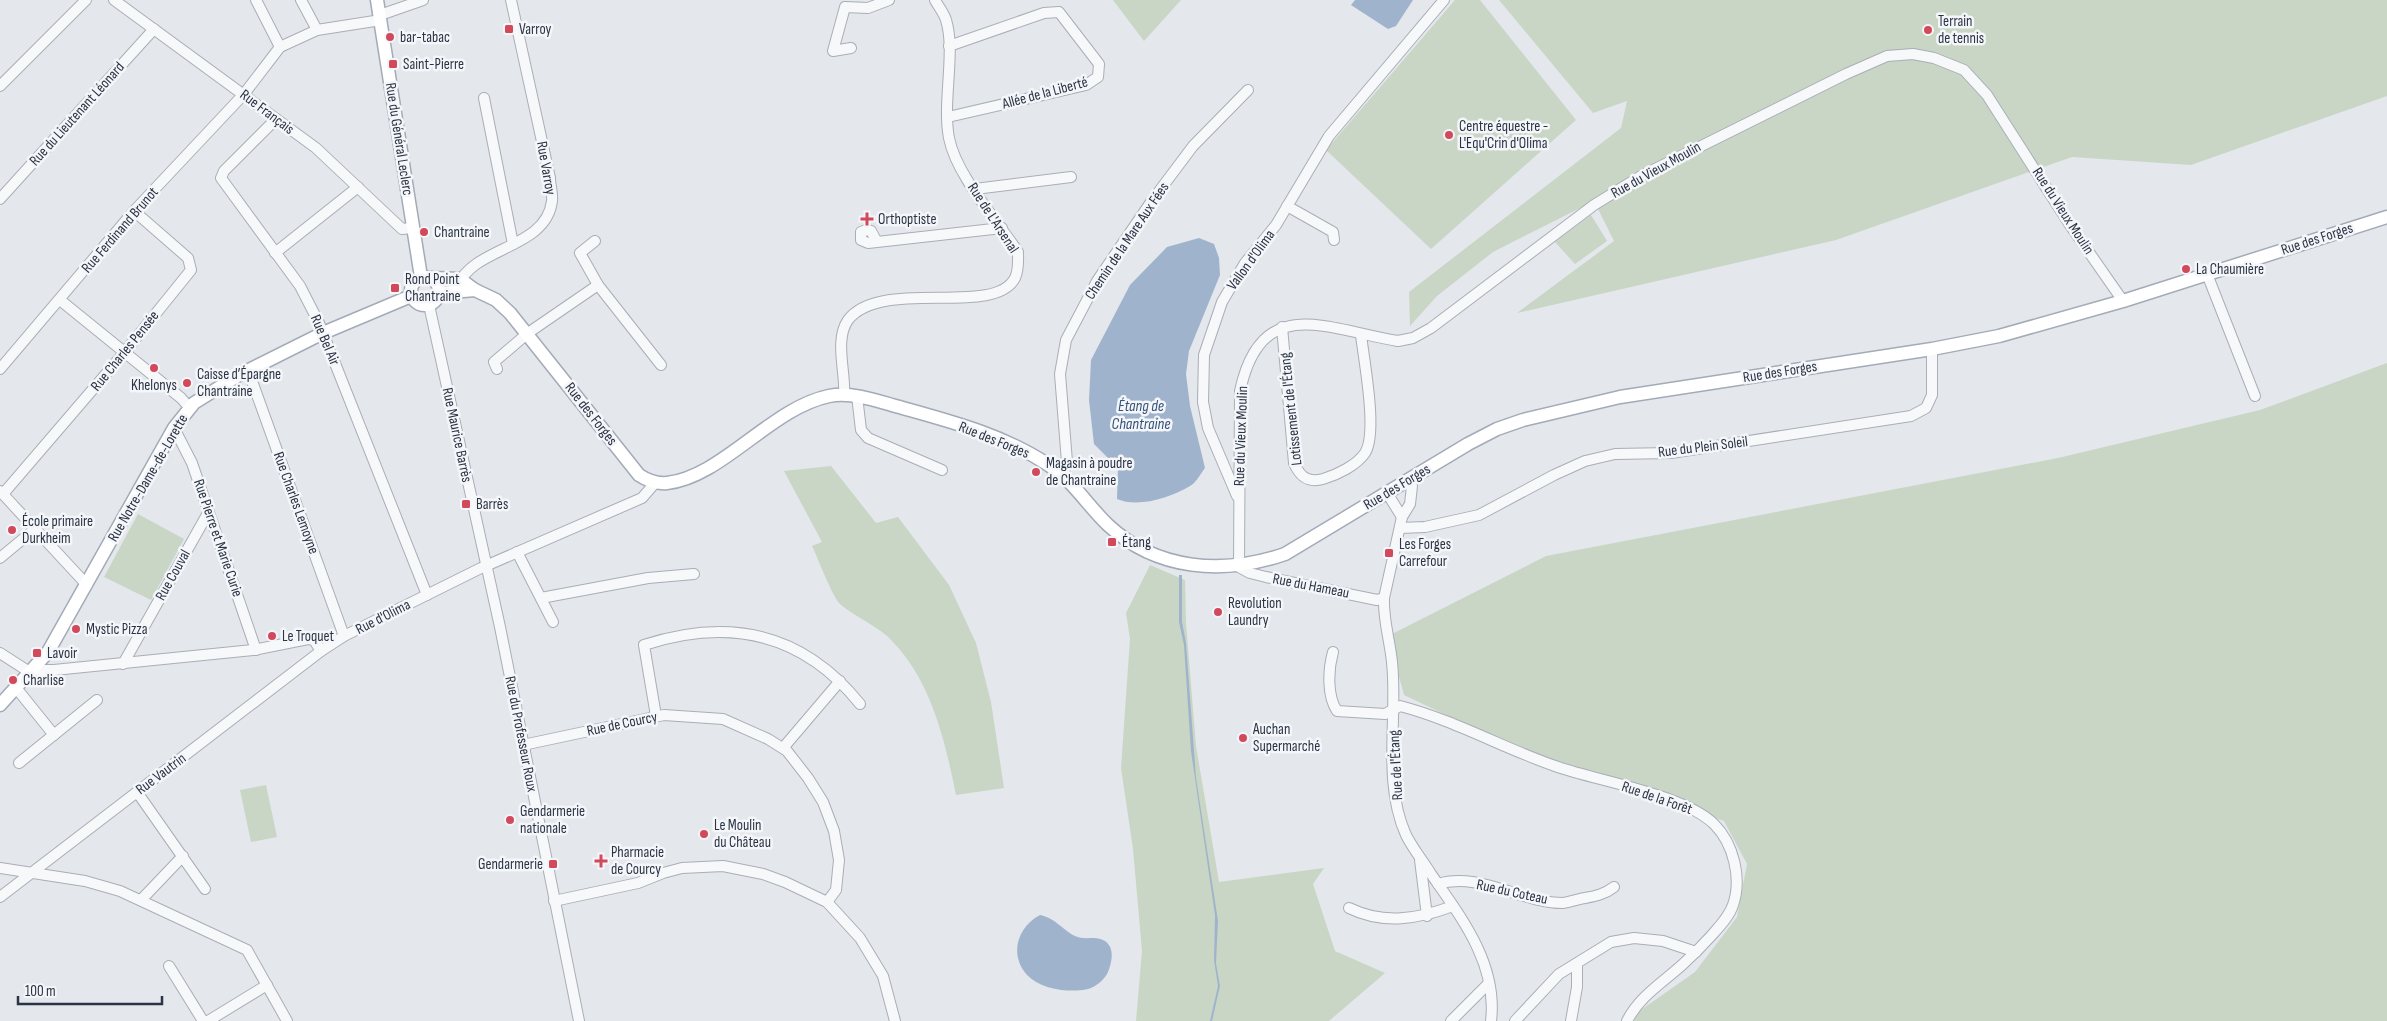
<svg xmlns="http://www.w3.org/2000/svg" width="2387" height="1021" viewBox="0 0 2387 1021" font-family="'Sofia Sans Condensed',sans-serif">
	<rect width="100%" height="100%" fill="#e4e7ec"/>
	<g fill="#c9d6c5">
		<polygon points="1113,0 1181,0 1144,41"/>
		<polygon points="1455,0 1480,0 1576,120 1431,249 1326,150"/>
		<polygon points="1499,0 2387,0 2387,96 2191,165 2072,157 1836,240 1517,313 1614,241 1594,201 1493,252 1437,296 1410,326 1409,292 1621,128 1627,101 1593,113"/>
		<polygon points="1591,215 1607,241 1575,264 1555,242"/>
		<polygon points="2387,363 2387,1021 1634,1021 1638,1012 1695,972 1737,917 1747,864 1724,821 1541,760 1404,695 1388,636 1546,556 2058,458 2260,410"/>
		<path d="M831,466L876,523L898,517L949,585L976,643L991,702L1004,788L956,795C945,741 932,683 893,642C879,626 856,618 840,604C832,596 818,558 812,546L822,542L784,471Z"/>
		<polygon points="138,514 184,539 151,600 104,577"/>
		<polygon points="1150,565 1185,580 1186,623 1196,746 1219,882 1324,868 1313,884 1335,951 1385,973 1329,1021 1136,1021 1142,951 1133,849 1121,768 1130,639 1126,613"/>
		<polygon points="266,785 277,837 251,842 240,790"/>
	</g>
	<g fill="#9fb4cc">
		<polygon points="1355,0 1413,0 1396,26 1388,29 1351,5"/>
		<path d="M1199,238L1214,244L1219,258L1220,275L1189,351L1186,374L1190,406L1205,468C1201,473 1196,483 1190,486C1170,498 1138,508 1117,499L1118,468L1094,444L1089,400L1091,360L1130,285L1167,247Z"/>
		<polygon points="1179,575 1182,575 1182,622 1186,643 1196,778 1218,921 1216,963 1220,986 1212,1021 1210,1021 1218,986 1214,960 1215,915 1191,751 1184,645 1179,622"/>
		<path d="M1040,915C1057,919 1061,929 1075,936C1081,939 1087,938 1094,938C1115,939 1114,957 1108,972C1105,979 1096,987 1088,989C1070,993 1041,990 1027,975C1009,955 1017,927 1040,915Z"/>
	</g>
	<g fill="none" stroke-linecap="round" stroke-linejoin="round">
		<g stroke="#a9aeb7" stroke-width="12">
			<g id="minor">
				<polyline points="114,0 316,148 402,229 413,228"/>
				<polyline points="256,0 280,47"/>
				<polyline points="301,0 317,30"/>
				<polyline points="380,15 423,0"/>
				<polyline points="851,48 833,51 845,7 868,8 889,0"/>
				<polyline points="0,86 86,0"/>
				<polyline points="484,98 513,244"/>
				<polyline points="948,117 1086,85 1098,77 1099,64 1059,12 1044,13 949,46"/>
				<polyline points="276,119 224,171 221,178 300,286 319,323 427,595"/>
				<polyline points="975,189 1071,177"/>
				<polyline points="0,199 154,29"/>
				<polyline points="1287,206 1333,232 1334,240"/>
				<polyline points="595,241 580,253 598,285 661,365"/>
				<polyline points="877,242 871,231 866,230 861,232 861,240 868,243 1002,228"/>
				<polyline points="275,253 358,187"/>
				<polyline points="2207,274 2255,396"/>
				<path d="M458,285C475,246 546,249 552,201C553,194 550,185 550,178L511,0"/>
				<polyline points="60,300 181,398 189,407"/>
				<polyline points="429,305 500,627 579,1021"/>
				<path d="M1282,327L1294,463C1300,477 1308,483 1323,479C1337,475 1357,465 1365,453C1378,433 1364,361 1361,335"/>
				<polyline points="0,369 134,211 244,94 280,47 317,30 381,20"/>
				<polyline points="497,369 494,362 528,333 598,285"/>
				<polyline points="248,370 344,636"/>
				<path d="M844,395C846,373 834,340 848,320C881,277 994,318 1015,278C1019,270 1018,260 1018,252C997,220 956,175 949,138C942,102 956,52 946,20C944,13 938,6 935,0"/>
				<polyline points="857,396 861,430 868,438 942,470"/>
				<polyline points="174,428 192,463 256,650"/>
				<polyline points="1063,476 1067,462 1060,374 1066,340 1097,281 1151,202 1193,146 1248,90"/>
				<path d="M1410,479L1412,486L1410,504L1402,517L1384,598C1383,620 1390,641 1392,662C1398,718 1382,782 1406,835C1413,849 1423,861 1431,874C1461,917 1498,964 1491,1021"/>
				<polyline points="0,491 87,585"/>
				<polyline points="1387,493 1402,517"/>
				<polyline points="3,494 124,353 191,270 188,258 134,211"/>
				<polyline points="1237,496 1208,428 1203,402 1204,355 1222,302 1245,263 1276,225 1329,136 1444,0"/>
				<polyline points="1400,528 1425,527 1479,515 1554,475 1585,461 1615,454 1671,453 1911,416 1926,408 1932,395 1932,349"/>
				<polyline points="517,552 553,622"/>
				<polyline points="0,558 35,529"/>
				<polyline points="541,598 648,578 694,574"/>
				<path d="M1384,598L1377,600L1266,577L1250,573L1239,567L1240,391C1261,293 1326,329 1398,341L1413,338L1431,328L1594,205L1641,176L1846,74L1887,56L1913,54L1934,58L1964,70L1987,95L2070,225L2123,301"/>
				<path d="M1333,652C1328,670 1327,696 1337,711L1385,714L1400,706C1454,720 1503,748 1555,766C1597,781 1683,794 1714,824C1734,844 1742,879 1733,905C1729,917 1719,927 1711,936C1702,946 1692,956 1682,965C1662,983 1639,997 1627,1021"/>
				<polyline points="0,653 31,673"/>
				<polyline points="123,664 208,513"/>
				<polyline points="34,670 54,670 253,650 308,639 314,640 321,651"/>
				<polyline points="17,689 54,735"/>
				<path d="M656,716L644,645C730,617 803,633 860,704"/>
				<polyline points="523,745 664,715 723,719 768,739 787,751 808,778 823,802 834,831 839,860 836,890 827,902"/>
				<polyline points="783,748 840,681"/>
				<polyline points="19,763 97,700"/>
				<polyline points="137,792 205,889"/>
				<polyline points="1420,860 1427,916"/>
				<polyline points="0,868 85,881 120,891 247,950 287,1021"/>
				<path d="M1438,884C1478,871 1522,903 1563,903C1570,902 1578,899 1585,898C1596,896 1605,894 1614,887"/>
				<polyline points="0,897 321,651 344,636 481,568 642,498 655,483"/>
				<polyline points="141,900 183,856"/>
				<polyline points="554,901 638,883 663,873 682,868 723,866 763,874 785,882 827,902 860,938 883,976 895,1021"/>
				<path d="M1349,908C1384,925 1418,919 1453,906"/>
				<polyline points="169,966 203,1021"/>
				<polyline points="208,1021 267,985"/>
				<polyline points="1451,1021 1489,983"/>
				<polyline points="1515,1021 1559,974 1611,942 1634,938 1663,941 1696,952"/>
				<polyline points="1571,1021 1577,987 1577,964"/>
			</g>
		</g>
		<g stroke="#a3abb8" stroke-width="15">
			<g id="major">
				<polyline points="377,0 421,277"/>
				<circle cx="425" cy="291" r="14"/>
				<path d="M432,278L460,279L475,290L496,300L510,313L639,475C648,481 656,484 667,483C722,477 771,408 829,396C850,392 872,399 892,405C945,420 1000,433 1047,464C1072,479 1087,505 1108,525C1157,571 1224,575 1285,554L1468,444L1497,429L1523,420L1620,397L1932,349L1999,336L2123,301L2387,217"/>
				<polyline points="440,293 475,290"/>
				<polyline points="0,705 48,652 174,428 194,403 239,375 323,333 411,296"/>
			</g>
		</g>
		<use href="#minor" stroke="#f7f8fa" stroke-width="10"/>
		<use href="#major" stroke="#fff" stroke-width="12"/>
	</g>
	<g fill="#d1495b" stroke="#f4f6f9" stroke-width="2">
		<rect x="504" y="24" width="10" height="10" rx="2.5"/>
		<circle cx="1928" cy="30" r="5"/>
		<circle cx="390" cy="37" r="5"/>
		<rect x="388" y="59" width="10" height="10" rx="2.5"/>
		<circle cx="1449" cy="135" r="5"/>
		<path d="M864.5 211.5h5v5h5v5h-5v5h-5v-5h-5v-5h5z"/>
		<circle cx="424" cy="232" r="5"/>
		<circle cx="2186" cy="269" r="5"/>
		<rect x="390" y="283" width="10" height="10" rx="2.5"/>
		<circle cx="154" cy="368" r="5"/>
		<circle cx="187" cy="383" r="5"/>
		<circle cx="1036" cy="472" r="5"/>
		<rect x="461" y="499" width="10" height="10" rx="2.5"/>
		<circle cx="12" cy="530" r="5"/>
		<rect x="1107" y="537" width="10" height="10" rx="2.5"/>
		<rect x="1384" y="548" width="10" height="10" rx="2.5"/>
		<circle cx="1218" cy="612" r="5"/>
		<circle cx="76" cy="629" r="5"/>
		<circle cx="272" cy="636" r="5"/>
		<rect x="32" y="648" width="10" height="10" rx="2.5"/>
		<circle cx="13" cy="680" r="5"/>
		<circle cx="1243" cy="738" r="5"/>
		<circle cx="510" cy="820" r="5"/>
		<circle cx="704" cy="834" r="5"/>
		<path d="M598.5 853.5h5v5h5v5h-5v5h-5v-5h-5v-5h5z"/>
		<rect x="548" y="859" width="10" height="10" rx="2.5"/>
	</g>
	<g text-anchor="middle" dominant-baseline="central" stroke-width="5" stroke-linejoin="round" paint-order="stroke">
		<g font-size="15" fill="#2b3445" stroke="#f4f6f9" text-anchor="start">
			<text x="1938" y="21">Terrain<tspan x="1938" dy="17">de tennis</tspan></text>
			<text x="519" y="29">Varroy</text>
			<text x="400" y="37">bar-tabac</text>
			<text x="403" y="64">Saint-Pierre</text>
			<text x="1459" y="126">Centre équestre -<tspan x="1459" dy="17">L'Equ'Crin d'Olima</tspan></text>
			<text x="878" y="219">Orthoptiste</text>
			<text x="434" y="232">Chantraine</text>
			<text x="2196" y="269">La Chaumière</text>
			<text x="405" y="279">Rond Point<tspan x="405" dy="17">Chantraine</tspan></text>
			<text x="197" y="374">Caisse d’Épargne<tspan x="197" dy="17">Chantraine</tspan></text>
			<text x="154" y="385" text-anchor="middle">Khelonys</text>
			<text x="1046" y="463">Magasin à poudre<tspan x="1046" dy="17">de Chantraine</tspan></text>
			<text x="476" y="504">Barrès</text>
			<text x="22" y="521">École primaire<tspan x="22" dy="17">Durkheim</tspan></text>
			<text x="1122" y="542">Étang</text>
			<text x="1399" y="544">Les Forges<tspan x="1399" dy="17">Carrefour</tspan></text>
			<text x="1228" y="603">Revolution<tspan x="1228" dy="17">Laundry</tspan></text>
			<text x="86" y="629">Mystic Pizza</text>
			<text x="282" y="636">Le Troquet</text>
			<text x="47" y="653">Lavoir</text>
			<text x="23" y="680">Charlise</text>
			<text x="1253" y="729">Auchan<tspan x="1253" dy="17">Supermarché</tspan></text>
			<text x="520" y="811">Gendarmerie<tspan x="520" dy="17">nationale</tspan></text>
			<text x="714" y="825">Le Moulin<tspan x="714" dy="17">du Château</tspan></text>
			<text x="611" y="852">Pharmacie<tspan x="611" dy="17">de Courcy</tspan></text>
			<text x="543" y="864" text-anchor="end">Gendarmerie</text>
		</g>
		<g font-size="15" fill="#2b3445" stroke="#f4f6f9">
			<text transform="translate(1045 93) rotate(-15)">Allée de la Liberté</text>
			<text transform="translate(267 112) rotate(37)">Rue Français</text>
			<text transform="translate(77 114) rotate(-48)">Rue du Lieutenant Léonard</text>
			<text transform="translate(399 139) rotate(81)">Rue du Général Leclerc</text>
			<text transform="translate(546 168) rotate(80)">Rue Varroy</text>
			<text transform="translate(1656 170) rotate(-29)">Rue du Vieux Moulin</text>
			<text transform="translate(2063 211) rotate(57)">Rue du Vieux Moulin</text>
			<text transform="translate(993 218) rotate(57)">Rue de L'Arsenal</text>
			<text transform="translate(120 230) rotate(-49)">Rue Ferdinand Brunot</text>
			<text transform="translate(2317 239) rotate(-18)">Rue des Forges</text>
			<text transform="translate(1127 241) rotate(-56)">Chemin de la Mare Aux Fées</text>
			<text transform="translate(1251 260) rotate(-54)">Vallon d'Olima</text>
			<text transform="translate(325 340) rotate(67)">Rue Bel Air</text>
			<text transform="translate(125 351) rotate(-51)">Rue Charles Pensée</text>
			<text transform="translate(1780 372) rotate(-9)">Rue des Forges</text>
			<text transform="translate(1291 409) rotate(-96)">Lotissement de l'Étang</text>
			<text transform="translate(591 414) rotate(52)">Rue des Forges</text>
			<text transform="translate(457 435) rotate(78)">Rue Maurice Barrès</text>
			<text transform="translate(1241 436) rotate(-88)">Rue du Vieux Moulin</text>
			<text transform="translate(994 440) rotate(22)">Rue des Forges</text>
			<text transform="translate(1703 447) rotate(-7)">Rue du Plein Soleil</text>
			<text transform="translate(148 478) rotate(-60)">Rue Notre-Dame-de-Lorette</text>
			<text transform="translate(1397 487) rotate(-31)">Rue des Forges</text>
			<text transform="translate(296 503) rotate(70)">Rue Charles Lemoyne</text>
			<text transform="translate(218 538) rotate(71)">Rue Pierre et Marie Curie</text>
			<text transform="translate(173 575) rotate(-61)">Rue Couval</text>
			<text transform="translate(1311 586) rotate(11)">Rue du Hameau</text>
			<text transform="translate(383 617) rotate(-27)">Rue d'Olima</text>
			<text transform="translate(622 724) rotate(-12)">Rue de Courcy</text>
			<text transform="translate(521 734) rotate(79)">Rue du Professeur Roux</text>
			<text transform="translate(1396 765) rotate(-93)">Rue de l'Étang</text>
			<text transform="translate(161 774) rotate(-37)">Rue Vautrin</text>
			<text transform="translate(1657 798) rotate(19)">Rue de la Forêt</text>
			<text transform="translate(1512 892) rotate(12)">Rue du Coteau</text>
		</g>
		<g font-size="16" font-style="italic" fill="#34527a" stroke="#f4f6f9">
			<text x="1141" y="406">Étang de<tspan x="1141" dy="18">Chantraine</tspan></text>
		</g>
	</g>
	<path d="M18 996v8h144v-8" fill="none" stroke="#2b3445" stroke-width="2.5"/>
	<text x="25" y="996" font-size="15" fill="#2b3445" stroke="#f4f6f9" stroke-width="4" paint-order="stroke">100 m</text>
</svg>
